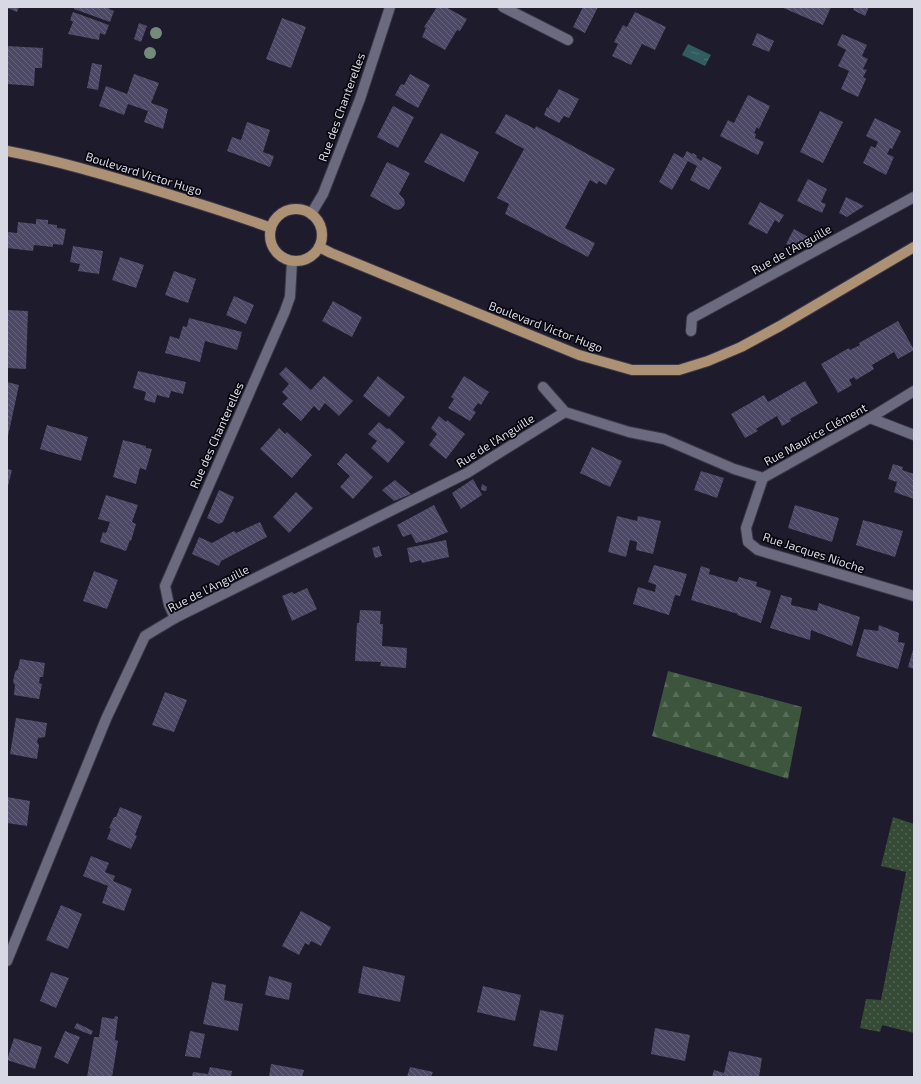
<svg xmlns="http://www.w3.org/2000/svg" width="921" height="1084" viewBox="0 0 921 1084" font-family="'Exo 2',sans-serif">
	<defs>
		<pattern id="grass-dots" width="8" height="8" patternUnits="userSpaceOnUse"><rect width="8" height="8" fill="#364b36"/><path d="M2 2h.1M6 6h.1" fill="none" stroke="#526453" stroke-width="1.8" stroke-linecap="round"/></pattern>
		<pattern id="forest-firs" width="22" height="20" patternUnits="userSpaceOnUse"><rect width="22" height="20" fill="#3d553c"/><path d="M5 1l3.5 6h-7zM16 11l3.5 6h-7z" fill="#586d58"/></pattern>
		<pattern id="water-ripples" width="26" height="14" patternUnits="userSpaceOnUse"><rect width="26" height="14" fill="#315d61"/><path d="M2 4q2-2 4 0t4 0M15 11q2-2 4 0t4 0" fill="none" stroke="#4e7478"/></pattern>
		<pattern id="building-back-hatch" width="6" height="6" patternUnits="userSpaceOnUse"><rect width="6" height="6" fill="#4c4866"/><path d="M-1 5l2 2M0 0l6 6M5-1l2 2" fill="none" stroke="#65627c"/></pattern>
	</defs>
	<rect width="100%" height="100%" fill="#1e1b2d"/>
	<polygon fill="url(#grass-dots)" points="893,817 914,824 914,1033 882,1025 880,1032 860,1028 866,999 881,1000 906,872 881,866"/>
	<polygon fill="url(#forest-firs)" points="668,671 802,707 788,779 652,736"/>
	<polygon fill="url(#water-ripples)" points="688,44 711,55 705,66 682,55"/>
	<g fill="url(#building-back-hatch)">
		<polygon points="7,7 19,7 17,12 7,8"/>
		<polygon points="75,7 110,7 109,9 114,11 110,22 74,9"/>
		<polygon points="437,7 446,7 467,19 460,31 457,30 445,50 422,37 426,28 424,27"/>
		<polygon points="583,7 598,7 585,33 573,27"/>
		<polygon points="781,7 831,7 823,25"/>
		<polygon points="854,7 869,7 865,16 853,10"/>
		<polygon points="73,12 109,25 105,35 100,33 99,40 68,34 73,22 70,20"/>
		<polygon points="635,12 666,27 655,50 642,44 631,65 612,56 618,44 614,42 623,25 627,27"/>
		<polygon points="282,18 306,27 291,68 266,59"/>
		<polygon points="139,23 147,26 141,42 134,39"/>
		<polygon points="757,33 774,41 769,52 752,45"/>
		<polygon points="842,34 867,45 862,56 868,59 863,69 867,70 863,77 866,79 858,97 841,89 849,71 838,66 846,50 837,45"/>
		<polygon points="7,46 43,48 42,68 35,68 34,86 7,84"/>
		<polygon points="92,63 102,65 98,90 87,88"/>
		<polygon points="134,74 159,83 151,103 168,109 163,129 144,122 148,111 128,104 124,115 99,106 106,86 127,94"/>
		<polygon points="410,74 430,85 418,108 395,95 401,84 404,85"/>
		<polygon points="559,89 579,99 569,118 564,116 559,123 544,115 547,107 548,108"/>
		<polygon points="748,95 770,106 759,129 757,127 754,133 756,134 755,138 764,142 758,155 720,136 728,120 734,123"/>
		<polygon points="393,106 414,117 398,148 377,137"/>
		<polygon points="820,111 843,122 823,163 800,152"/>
		<polygon points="506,114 535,129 536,126 615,169 606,185 599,181 597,184 590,180 565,228 595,243 588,257 505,214 509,204 497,198 524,149 495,133"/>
		<polygon points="875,118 901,131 892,149 890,148 887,154 894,157 886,175 863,163 871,146 875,148 878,142 866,136"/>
		<polygon points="247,122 270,130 263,152 274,156 270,167 227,151 232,137 241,140"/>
		<polygon points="441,133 479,152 464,182 424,162"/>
		<polygon points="687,151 692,154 693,153 697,156 696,157 701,161 703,157 722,167 709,190 690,180 697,166 688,161 672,190 659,182 674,153 683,158"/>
		<polygon points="387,162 410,173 399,194 404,199 405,204 402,208 398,210 394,209 370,196"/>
		<polygon points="808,179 827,189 821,202 826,204 822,213 797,201"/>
		<polygon points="846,197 864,206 847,217 839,213"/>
		<polygon points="760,202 784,215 779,223 775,220 767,234 748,224"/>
		<polygon points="36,219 48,220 48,224 57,225 57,228 66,229 63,245 53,244 53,247 34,245 33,251 7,248 8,232 17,233 18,222 36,224"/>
		<polygon points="794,229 810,238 793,248 786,244"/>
		<polygon points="73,246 103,251 99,274 78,271 80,264 70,262"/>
		<polygon points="120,257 144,265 136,288 112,280"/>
		<polygon points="174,271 196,279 188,303 165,295"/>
		<polygon points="234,296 254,305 246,324 226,315"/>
		<polygon points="333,301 362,317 352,337 322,321"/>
		<polygon points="7,310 28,311 26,369 7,368"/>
		<polygon points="189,318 242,332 237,350 205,341 200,362 165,353 170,336 179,339 183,326 187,327"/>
		<polygon points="898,321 914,350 898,359 894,352 872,365 874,369 856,380 854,377 849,380 852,385 838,393 821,364 849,348 850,350 860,345 859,343"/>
		<polygon points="286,367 311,390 324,376 353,401 339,416 325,403 319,411 314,406 301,421 282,404 288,398 282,392 289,384 279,374"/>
		<polygon points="138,371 186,382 183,394 171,391 169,398 157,395 155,403 144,400 146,392 133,388"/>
		<polygon points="378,376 405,397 389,417 363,396"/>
		<polygon points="464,376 489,392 481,405 478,403 473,410 476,412 470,421 448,408 454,399 451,397"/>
		<polygon points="805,381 818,403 790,419 791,421 782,426 777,416 756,429 758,431 745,438 731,414 764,395 768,402"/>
		<polygon points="7,382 19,385 8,436 7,436"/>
		<polygon points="439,416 446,422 447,420 465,434 446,459 429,445 437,434 431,428"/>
		<polygon points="379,422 387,429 389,428 405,442 388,463 371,448 377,441 368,434"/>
		<polygon points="47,425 88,437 81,461 40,449"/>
		<polygon points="279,428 285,434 287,432 312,455 292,478 260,449"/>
		<polygon points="123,440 146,446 146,448 152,449 146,470 140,468 136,484 113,477"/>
		<polygon points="592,447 622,461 610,487 580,473"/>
		<polygon points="346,453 373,477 353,499 340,487 350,476 337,464"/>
		<polygon points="893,464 903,467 902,470 914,474 914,499 894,492 897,482 888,479"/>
		<polygon points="7,469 12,470 8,486 7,486"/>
		<polygon points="701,471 724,478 717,498 694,490"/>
		<polygon points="473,479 482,495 461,509 452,493"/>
		<polygon points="395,480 411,494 394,501 382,490"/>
		<polygon points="482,484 487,487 486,491 481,490"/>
		<polygon points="219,490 234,497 223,522 219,524 207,518"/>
		<polygon points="296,492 313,508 289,533 273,517"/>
		<polygon points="106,495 138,505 132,522 136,524 131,541 130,540 126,551 100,542 103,532 106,533 110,522 98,519"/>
		<polygon points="434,505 448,532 429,540 416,543 411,534 403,537 397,525"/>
		<polygon points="795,505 839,518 832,542 788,528"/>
		<polygon points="617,516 637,521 638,516 661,521 653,554 636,550 637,542 630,540 626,557 608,552"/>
		<polygon points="863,520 903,531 895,557 856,545"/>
		<polygon points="260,522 267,537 221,561 219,566 192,554 199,537 212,543 234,531 236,533"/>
		<polygon points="446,540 449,557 422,563 421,560 410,563 407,548"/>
		<polygon points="379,546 382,556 375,558 372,548"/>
		<polygon points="654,565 687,574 680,596 675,595 669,615 633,604 638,587 655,592 656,585 648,582"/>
		<polygon points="701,566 710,569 709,574 737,582 739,577 757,582 756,586 771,591 761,623 737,615 738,614 691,600"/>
		<polygon points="94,571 118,580 107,609 83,601"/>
		<polygon points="307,588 317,609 292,621 282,596 292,592 294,594"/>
		<polygon points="781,595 792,598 791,605 817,611 819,603 860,617 852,646 811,630 810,640 770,628"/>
		<polygon points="360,610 381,611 380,624 383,624 382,646 407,648 406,668 380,666 381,662 355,661 357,623 359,623"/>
		<polygon points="879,625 899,633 898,642 905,643 898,669 856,656 864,629 878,631"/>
		<polygon points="914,646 914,669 908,667"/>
		<polygon points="20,659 45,663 43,677 40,677 39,683 42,684 39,699 14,695 15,685 13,682 15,672 18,669"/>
		<polygon points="165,692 187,700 174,732 152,725"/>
		<polygon points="16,718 47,723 45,737 38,738 37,742 39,745 37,759 10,754"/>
		<polygon points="7,797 30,801 27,826 7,823"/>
		<polygon points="120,807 142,816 135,835 137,836 131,849 107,839 111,829 109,828 114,817 116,817"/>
		<polygon points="91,856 109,863 105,872 115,876 113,881 132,889 124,911 102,903 108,886 83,876"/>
		<polygon points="61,905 82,914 68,949 46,940"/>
		<polygon points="301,911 331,927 321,946 311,941 309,945 305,943 299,955 282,946"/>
		<polygon points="363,966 405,976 400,1002 358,993"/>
		<polygon points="51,972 69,978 56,1008 40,1001"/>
		<polygon points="269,976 292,983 289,1000 265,995"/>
		<polygon points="212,982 226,985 224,1000 243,1004 238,1031 203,1024"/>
		<polygon points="483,986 521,995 515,1021 477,1012"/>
		<polygon points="540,1010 564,1015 557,1051 533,1046"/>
		<polygon points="115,1016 118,1017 115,1040 118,1041 112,1077 87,1077 94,1037 99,1037 102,1017 114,1019"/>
		<polygon points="77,1023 93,1031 91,1035 74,1028"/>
		<polygon points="655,1028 690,1035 685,1061 651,1054"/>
		<polygon points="65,1031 80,1037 68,1064 54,1057"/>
		<polygon points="190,1031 205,1034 200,1058 185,1056"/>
		<polygon points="14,1038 42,1047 35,1069 7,1060"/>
		<polygon points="729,1051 762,1058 759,1077 712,1077 714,1070 724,1073"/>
		<polygon points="271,1064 304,1070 302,1077 269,1077"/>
		<polygon points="210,1067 232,1071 231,1077 192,1077 193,1072 208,1074"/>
		<polygon points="410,1067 433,1072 431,1077 407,1077"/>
	</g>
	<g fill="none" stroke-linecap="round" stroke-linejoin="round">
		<g stroke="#3a3847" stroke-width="12">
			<g id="minor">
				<polyline points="503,7 568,40"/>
				<polyline points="311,214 323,194 360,99 390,7"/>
				<polyline points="691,331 692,318 914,197"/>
				<polyline points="565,412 629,432 664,439 734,469 763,478 870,418 914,391"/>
				<polyline points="870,418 914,435"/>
				<polyline points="763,478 746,528 748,542 758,550 914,596"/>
				<polyline points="175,618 169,605 165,586 285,311 290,297 292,261"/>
				<polyline points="7,961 106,719 145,636 175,618 467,473 565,412 543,387"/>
			</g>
		</g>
		<g stroke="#3a3847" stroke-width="12">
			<g id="major">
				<path d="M7,151C55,160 102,174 149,188C190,201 231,213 271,228"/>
				<circle cx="296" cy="235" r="26"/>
				<polyline points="319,247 331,253 579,355 632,370 679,370 708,361 741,347 780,326 914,247"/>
			</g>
		</g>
		<use href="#minor" stroke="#6c6a7f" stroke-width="10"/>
		<use href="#major" stroke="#ac9175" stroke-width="10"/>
	</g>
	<g fill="#748b79">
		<circle cx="156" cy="33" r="6"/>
		<circle cx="150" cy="53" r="6"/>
	</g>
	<g text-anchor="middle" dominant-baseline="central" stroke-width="3.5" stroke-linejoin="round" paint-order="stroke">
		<g font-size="12" fill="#d8d7e4" stroke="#08070f">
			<text transform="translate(341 107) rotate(-70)">Rue des Chanterelles</text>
			<text transform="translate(144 173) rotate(17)">Boulevard Victor Hugo</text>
			<text transform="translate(791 249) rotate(-29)">Rue de l'Anguille</text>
			<text transform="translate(546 326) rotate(21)">Boulevard Victor Hugo</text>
			<text transform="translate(815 434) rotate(-29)">Rue Maurice Clément</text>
			<text transform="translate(216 435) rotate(-66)">Rue des Chanterelles</text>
			<text transform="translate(495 440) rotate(-32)">Rue de l'Anguille</text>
			<text transform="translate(814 552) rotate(18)">Rue Jacques Nioche</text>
			<text transform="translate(208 588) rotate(-27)">Rue de l'Anguille</text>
		</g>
	</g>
	<rect width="921" height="1084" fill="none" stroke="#d8d7e4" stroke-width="16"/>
</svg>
